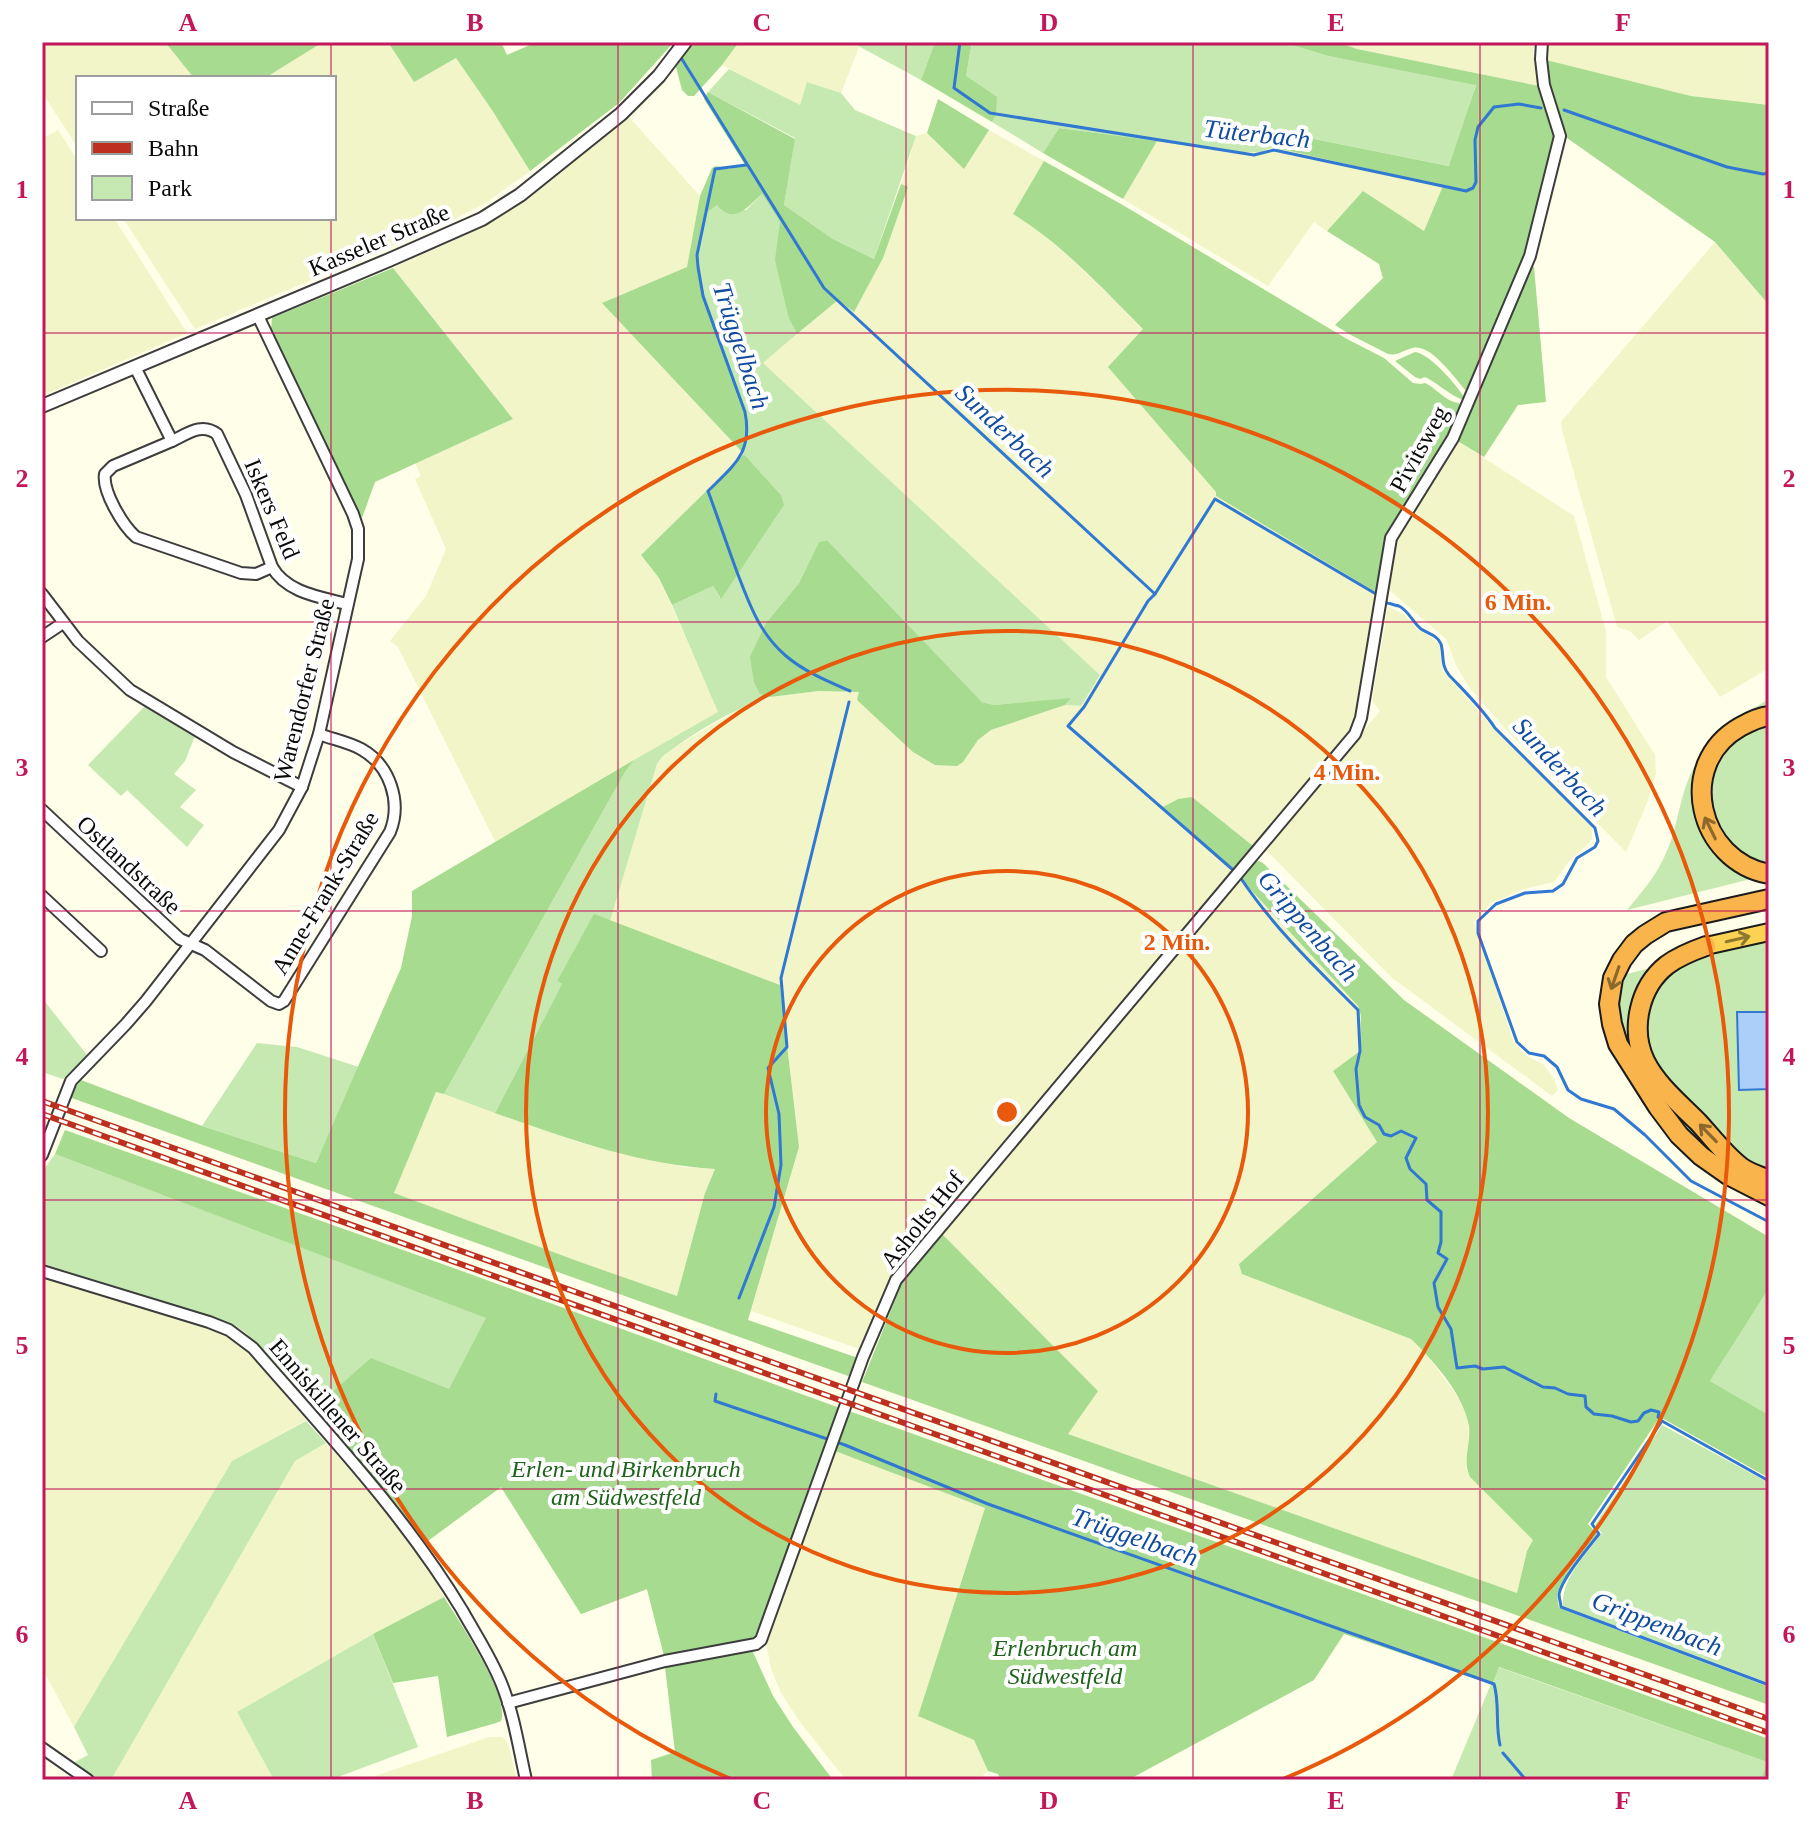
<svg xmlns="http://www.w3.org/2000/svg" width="1811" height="1822" viewBox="0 0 1811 1822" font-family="'Times New Roman',serif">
	<rect width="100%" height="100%" fill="#fffee8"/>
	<g fill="#f2f5c8">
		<polygon points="42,42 165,42 194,78 78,78 78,148 42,92"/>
		<polygon points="323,42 388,42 414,81 456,58 492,110 530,171 484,204 444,224 195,329 123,218 334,218 334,78 265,78"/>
		<polygon points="739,42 851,42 859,47 841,93 807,82 800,106 722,65"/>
		<polygon points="1337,42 1535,42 1533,53 1539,86 1357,49"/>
		<polygon points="1548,42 1769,42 1769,105 1691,96 1546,60"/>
		<polygon points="629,117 700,196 687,267 603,303 744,454 641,555 659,578 719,712 496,843 398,647 390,641 426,596 446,549 415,479 421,476 415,463 513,419 393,268 476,230 524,200"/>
		<polygon points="58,130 78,161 78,218 114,218 187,333 42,396 42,139"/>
		<polygon points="989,130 1044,161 1013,214 1033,226 1077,264 1143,329 1217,492 1216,496 1377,593 1357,716 1354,726 1348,737 1253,846 1192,797 1178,799 1163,807 1069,725 1066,727 1233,871 893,1277 862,1350 751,1311 799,1147 780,986 610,921 657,764 662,757 680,744 748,704 770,697 819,691 860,692 963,762 978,740 991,730 1065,705 1081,706 1100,675 763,363 838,300 853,311 907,187 901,184 916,136 927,133 964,168"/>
		<polygon points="1157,141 1234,152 1261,152 1272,147 1443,186 1424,232 1363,191 1327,231 1314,222 1268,286 1123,199"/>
		<polygon points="1715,242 1769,305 1769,668 1720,697 1667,621 1639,640 1630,631 1617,627 1562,430 1561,422"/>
		<polygon points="1456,440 1574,516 1606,631 1606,677 1655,755 1656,774 1647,803 1626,852 1510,734 1469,687 1457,667 1446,639 1387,588 1395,539"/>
		<polygon points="1388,607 1404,614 1417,629 1434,639 1440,647 1443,671 1494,729 1592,827 1592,839 1589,843 1570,860 1554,882 1524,889 1491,903 1474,922 1514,1043 1527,1056 1544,1065 1554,1079 1558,1090 1552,1096 1391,977 1264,848 1380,711 1372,701"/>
		<polygon points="1239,877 1358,1006 1361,1016 1360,1051 1333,1071 1377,1142 1239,1264 1411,1339 1425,1352 1459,1399 1467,1415 1469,1441 1466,1468 1470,1477 1534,1540 1527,1551 1517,1593 1068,1434 941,1233"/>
		<polygon points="437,1091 577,1142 683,1167 715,1169 705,1193 677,1296 580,1262 393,1193"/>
		<polygon points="42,1278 207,1326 227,1335 249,1352 306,1420 232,1461 74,1727 42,1668"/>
		<polygon points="326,1443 388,1514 424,1563 444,1597 373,1634 237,1712 274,1780 111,1780 295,1461"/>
		<polygon points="835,1451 985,1508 918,1716 974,1740 988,1771 978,1780 846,1780 800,1722 781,1693 771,1668 766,1643"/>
		<polygon points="489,1737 501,1737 505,1739 509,1747 517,1780 364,1780"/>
	</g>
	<g fill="#c6e9b1">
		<polygon points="851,42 935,42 921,80"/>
		<polygon points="972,42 1282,42 1328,56 1476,84 1450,166 1299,136 1261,152 1234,152 1059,128 1043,153 992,122 996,115 966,76"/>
		<polygon points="729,69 800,105 807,82 841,93 855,110 916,136 874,259 833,239 784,205 795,138 708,92"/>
		<path d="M762,194L780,222L789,319L797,334L763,363L1100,675L1081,706L1065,705L1070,699L994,705L982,702L827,540L819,542L799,583L766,623L760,694L770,697C733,709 693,733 662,757L657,764L610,921L594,915L557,981L562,984L495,1113L444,1094L625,772L634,760L718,712L672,605L713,586L720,598L781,495L744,454L748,437L708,308L697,263L705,214L717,205L746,210Z"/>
		<path d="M1769,699V711L1743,719L1696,800L1755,878L1627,910C1642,892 1657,875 1666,853C1674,836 1677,817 1682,799C1696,746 1724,725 1769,699Z"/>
		<polygon points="145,706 195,736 185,761 174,774 196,790 180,807 204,825 187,847 127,790 121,796 88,765"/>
		<path d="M1769,725V864C1692,850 1691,747 1769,725Z"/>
		<polygon points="1769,941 1769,1172 1746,1161 1660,1070 1648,1047 1645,1030 1646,1019 1652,1000 1660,984 1669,974 1691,960 1707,954"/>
		<polygon points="1651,968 1631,1030 1727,1167 1684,1130 1626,1042 1616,1006 1623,975"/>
		<polygon points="42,998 87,1055 63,1079 42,1072"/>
		<polygon points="257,1043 297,1047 359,1067 316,1163 202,1126"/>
		<polygon points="55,1154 487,1318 460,1369 822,1439 664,1654 647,1589 581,1614 501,1487 425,1543 397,1505 246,1333 234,1325 210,1316 42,1266 42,1172"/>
		<polygon points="1769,1288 1769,1415 1710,1381"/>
		<polygon points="306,1421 326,1443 295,1461 111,1780 97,1780 73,1763 88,1755 74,1727 232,1461"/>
		<path d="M1662,1425L1769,1483V1683L1563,1606C1561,1578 1586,1555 1602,1533L1595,1525Z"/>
		<polygon points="373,1634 418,1747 330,1780 274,1780 237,1712"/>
		<polygon points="1498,1667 1767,1762 1761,1780 1451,1780"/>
	</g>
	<g fill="#a6db90">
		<polygon points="165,42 323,42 265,78 194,78"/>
		<polygon points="388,42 501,42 507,55 537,42 674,42 619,103 530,171 492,110 456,58 414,82"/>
		<polygon points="692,42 739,42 722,65 694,96 688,96 682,90 676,67"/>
		<polygon points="935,42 972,42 966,76 997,97 996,115 992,122 921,80"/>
		<path d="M1282,42H1337L1357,49L1539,86C1546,107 1555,126 1553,149L1531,237L1470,391L1467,392C1456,380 1431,343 1413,348C1403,350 1399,356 1388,354L1349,334L1335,325L1383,278L1379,264L1327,231L1363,191L1424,231L1443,186L1272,147L1299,136L1449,166L1476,85L1328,56Z"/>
		<polygon points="1546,60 1691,96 1769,105 1769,305 1715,242 1567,138 1549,84"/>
		<path d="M708,92L795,139L784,205L833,239L874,259L901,184L908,187L883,258L854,312L838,300L797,334L789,319L775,260L780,222L762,194C748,206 734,226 717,205L705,214L697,263L708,308L746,412L748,437L744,454L781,495L784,505L721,599L713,586L672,605L659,578L641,555L744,454L602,303L687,267L700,196L712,168L716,166L728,169L745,165L704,99Z"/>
		<polygon points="938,99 989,130 964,169 927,133"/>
		<polygon points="1059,128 1157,141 1123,199 1043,153"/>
		<path d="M1044,161L1121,204L1347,339L1384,358L1413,383L1421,384L1425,383C1436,388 1446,402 1459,403L1461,407L1448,436L1387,535L1377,593L1216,496V492L1108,367L1143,329C1102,288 1062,244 1013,214Z"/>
		<polygon points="1530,265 1534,267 1546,402 1518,405 1484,457 1456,440"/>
		<polygon points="393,268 513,419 375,482 362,518 271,329 272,318"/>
		<path d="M1415,352C1432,355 1455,384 1465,398L1463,400C1449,395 1439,384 1425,377L1420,379L1415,377L1395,361Z"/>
		<polygon points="827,540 982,702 994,705 1071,698 1065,705 991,730 978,740 963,762 957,766 935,765 913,752 857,700 859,692 819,691 770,697 760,694 754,682 750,657 766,623 799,583 819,542"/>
		<path d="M634,760L625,772L444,1094L436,1092L394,1193L580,1262L677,1296L705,1193L715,1169C639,1165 566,1138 495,1113L562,984L557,981L594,914L780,985L799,1147L748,1320L858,1358L851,1377L69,1097L81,1080L202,1126L316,1163L401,968L412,916V891Z"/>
		<polygon points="1192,797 1253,846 1234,869 1163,807 1178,799"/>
		<path d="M1259,861L1263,863L1404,1000L1569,1118L1769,1237V1288L1710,1381L1769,1415V1478L1660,1417L1588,1524L1597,1534L1573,1564L1561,1584L1557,1594L1559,1608L1769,1687V1705L862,1382L902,1283L941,1233L1098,1391L1068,1434L1517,1593L1527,1551L1533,1540L1470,1477C1462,1460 1471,1445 1469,1427C1465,1396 1433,1360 1411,1339L1242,1274L1239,1264L1377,1142L1333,1071L1360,1051L1361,1016L1358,1006L1239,877L1253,862Z"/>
		<polygon points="65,1130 448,1266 840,1408 756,1638 664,1656 647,1589 581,1614 501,1487 425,1543 397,1505 313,1409 371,1358 449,1389 486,1318 55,1154"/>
		<polygon points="849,1411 1769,1739 1767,1762 1769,1763 1769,1780 1761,1780 1767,1762 1499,1667 1492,1684 1344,1634 1314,1680 1128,1780 1001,1780 998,1774 988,1771 974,1740 918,1716 985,1508 835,1451"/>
		<path d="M444,1597C458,1620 511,1697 501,1721L496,1723L447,1737L438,1676L393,1683L373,1634Z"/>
		<polygon points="752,1650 773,1696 793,1727 833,1780 652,1780 651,1760 675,1752 665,1667"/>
	</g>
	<polygon fill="#abcff8" stroke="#3078d1" stroke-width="2" points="1737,1012 1769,1012 1769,1089 1739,1090"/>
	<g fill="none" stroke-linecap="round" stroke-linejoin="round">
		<g stroke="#3078d1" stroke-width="3">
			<polyline points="671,42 676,49"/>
			<polyline points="960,42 954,88 990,113 1254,155 1274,150 1466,191 1473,188 1476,182 1475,140 1478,127 1494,107 1519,104 1541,108"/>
			<polyline points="680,56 824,288 1155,594"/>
			<polyline points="1564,110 1727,167 1763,174 1769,173"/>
			<path d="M746,165L715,169L697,255L698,267L703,296L745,412C753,453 734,465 708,491C718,518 727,545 737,572C749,603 759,633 786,656C805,672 827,681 850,691"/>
			<path d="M1387,603C1388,603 1398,606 1399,606C1409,611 1413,623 1421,629C1429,634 1437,635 1441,644C1444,655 1441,666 1449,675C1465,692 1482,708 1495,728L1595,828L1598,841L1595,847L1577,858L1563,884L1553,891L1525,893L1496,904L1478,921V933L1517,1042L1529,1053L1544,1056L1557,1067L1568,1090L1581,1099L1614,1109L1645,1135L1691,1181L1769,1222"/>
			<polyline points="1232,869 1068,726 1084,707 1148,601 1155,594 1215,499 1376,594"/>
			<path d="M1240,877C1273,927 1316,968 1358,1010L1360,1051L1356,1069L1359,1105L1365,1117L1379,1125L1384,1134L1391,1136L1401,1131L1416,1138L1406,1158L1410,1169L1426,1184L1427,1200L1441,1212V1242L1438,1253L1447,1259L1434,1283L1438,1307L1451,1329L1457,1368L1475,1366L1483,1369L1504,1367L1543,1387L1555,1388L1568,1394L1585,1396L1586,1407L1594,1414L1612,1416L1631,1422L1638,1421L1644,1413L1651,1410L1659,1412L1658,1417L1662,1421L1769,1481"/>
			<polyline points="739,1298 774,1207 781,1165 779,1114 768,1068 787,1047 781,978 849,702"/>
			<path d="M716,1394L715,1401L845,1445L988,1504L1494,1684C1500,1704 1495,1724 1500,1745"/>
			<path d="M1662,1421L1592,1524L1599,1534C1589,1547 1562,1578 1559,1594C1559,1599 1561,1603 1561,1607L1769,1685"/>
			<polyline points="1503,1753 1526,1780"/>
		</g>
		<g stroke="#3d3d3d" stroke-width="14">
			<g id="minor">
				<path d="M135,367L172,441L113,466L105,474C102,491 123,526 136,537L241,573L256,574L272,567"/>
				<path d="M172,441C187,434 202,422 217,434L246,495L272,567C287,593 320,597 347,604"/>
				<polyline points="42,594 78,641 130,690 233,752 302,787"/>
				<polyline points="42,637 63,623"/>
				<path d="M42,810L180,939L205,950L271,1001L279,1004L284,1001L390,832C402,802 390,765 361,749C348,742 332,739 319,734"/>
				<polyline points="42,896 101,951"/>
				<polyline points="42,1155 71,1081 126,1024 146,1001 279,830 302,787 319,734 358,559 358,529 353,514 258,316"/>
				<path d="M42,1271L209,1322L229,1330L253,1348C326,1432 404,1514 462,1610C476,1635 492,1659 502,1685C514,1715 519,1749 526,1780"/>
				<polyline points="508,1703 665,1661 756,1644 761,1640 863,1357 896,1280 1355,734 1361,718 1391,538 1453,438 1530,256 1560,136 1544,85 1541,59 1542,42"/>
				<polyline points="42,1748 88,1780"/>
			</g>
		</g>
		<g stroke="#3d3d3d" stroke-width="16">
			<polyline id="tertiary" points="42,406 389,260 482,219 520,195 621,114 659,76 685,42"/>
		</g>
		<g stroke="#1b1b1b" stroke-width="20">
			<polyline id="trunk" points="1706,946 1769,932"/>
		</g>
		<g stroke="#1b1b1b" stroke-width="22">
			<g id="motorway">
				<path d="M1769,716C1759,717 1749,722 1740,727C1675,764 1698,861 1769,874"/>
				<polyline points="1769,899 1666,922 1645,935 1634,944 1622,960 1613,978 1609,1004 1612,1024 1618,1044 1658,1107 1679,1135 1701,1156 1728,1175 1769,1196"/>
				<path d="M1706,946C1692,951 1679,956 1667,965C1639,987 1630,1029 1645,1061C1657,1085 1679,1103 1698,1122C1711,1136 1725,1155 1741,1167C1749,1173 1760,1176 1769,1180"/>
			</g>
		</g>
		<use href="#minor" stroke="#fff" stroke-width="10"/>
		<use href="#tertiary" stroke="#fff" stroke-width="12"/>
		<use href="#trunk" stroke="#fbd252" stroke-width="16"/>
		<use href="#motorway" stroke="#f9b54b" stroke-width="18"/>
		<g stroke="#bd301f" stroke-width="6">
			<g id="rail">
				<polyline points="42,1101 1769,1719"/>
				<polyline points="42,1114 1769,1733"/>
			</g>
		</g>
		<use href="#rail" stroke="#fff" stroke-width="3" stroke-dasharray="9" stroke-linecap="butt"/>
	</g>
	<defs><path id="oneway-shaft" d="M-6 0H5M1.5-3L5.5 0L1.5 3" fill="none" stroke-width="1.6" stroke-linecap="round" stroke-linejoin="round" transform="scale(2)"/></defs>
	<g stroke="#8d682e">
		<use href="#oneway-shaft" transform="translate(1710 828) rotate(-116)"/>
		<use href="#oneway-shaft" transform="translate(1615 978) rotate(109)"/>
		<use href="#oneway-shaft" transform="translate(1708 1133) rotate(-134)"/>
	</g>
	<use stroke="#8f7832" href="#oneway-shaft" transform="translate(1738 939) rotate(-13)"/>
	<path fill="none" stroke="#c2185b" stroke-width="2" stroke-opacity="0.55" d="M331,42V78M618,42V1780M906,42V1780M1193,42V1780M1480,42V1780M331,218V1780M42,333H1769M42,622H1769M42,911H1769M42,1200H1769M42,1489H1769"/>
	<g fill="none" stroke="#e8590c" stroke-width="4">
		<circle cx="1007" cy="1112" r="241"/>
		<circle cx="1007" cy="1112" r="481"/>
		<path d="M731 1779A722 722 0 1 1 1283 1779"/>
	</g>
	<g text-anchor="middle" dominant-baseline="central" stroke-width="8" stroke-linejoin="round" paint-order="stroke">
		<g font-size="24" fill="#0a0a0a" stroke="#fff">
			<text transform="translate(379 240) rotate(-23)">Kasseler Straße</text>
			<text transform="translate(1419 449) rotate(-61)">Pivitsweg</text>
			<text transform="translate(272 509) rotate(67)">Iskers Feld</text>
			<text transform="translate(304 690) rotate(-76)">Warendorfer Straße</text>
			<text transform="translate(129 865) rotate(43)">Ostlandstraße</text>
			<text transform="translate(325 893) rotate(-59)">Anne-Frank-Straße</text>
			<text transform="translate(922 1220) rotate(-51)">Asholts Hof</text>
			<text transform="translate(338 1416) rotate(49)">Enniskillener Straße</text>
		</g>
		<g font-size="24" font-style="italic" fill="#1e631a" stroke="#fff">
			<text x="626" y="1469">Erlen- und Birkenbruch<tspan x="626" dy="28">am Südwestfeld</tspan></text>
			<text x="1065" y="1648">Erlenbruch am<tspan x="1065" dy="28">Südwestfeld</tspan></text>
		</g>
		<g font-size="26" font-style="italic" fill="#114b9e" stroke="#fff">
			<text transform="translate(1257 134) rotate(6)">Tüterbach</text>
			<text transform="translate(741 346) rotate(72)">Trüggelbach</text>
			<text transform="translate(1005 431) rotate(43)">Sunderbach</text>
			<text transform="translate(1560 767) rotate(47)">Sunderbach</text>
			<text transform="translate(1308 926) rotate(49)">Grippenbach</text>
			<text transform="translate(1135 1537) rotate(19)">Trüggelbach</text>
			<text transform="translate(1657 1624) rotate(21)">Grippenbach</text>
		</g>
	</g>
	<circle cx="1007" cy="1112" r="12" fill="#e8590c" stroke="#fff" stroke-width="4"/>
	<g font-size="24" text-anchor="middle" font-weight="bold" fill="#e8590c" stroke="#fff" stroke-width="8" stroke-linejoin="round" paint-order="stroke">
		<text x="1518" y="610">6 Min.</text>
		<text x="1347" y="780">4 Min.</text>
		<text x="1177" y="950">2 Min.</text>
	</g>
	<rect width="1811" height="1822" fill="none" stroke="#ffffff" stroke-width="88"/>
	<rect x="76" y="76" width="260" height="144" fill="#ffffff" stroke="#9d9d9d" stroke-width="2"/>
	<rect x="92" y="102" width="40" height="12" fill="#ffffff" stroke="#9d9d9d" stroke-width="2"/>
	<text x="148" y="116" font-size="24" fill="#0a0a0a">Straße</text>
	<rect x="92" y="142" width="40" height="12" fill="#bd301f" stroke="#9d9d9d" stroke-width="2"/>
	<text x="148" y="156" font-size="24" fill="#0a0a0a">Bahn</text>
	<rect x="92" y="176" width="40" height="24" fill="#c6e9b1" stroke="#9d9d9d" stroke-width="2"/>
	<text x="148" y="196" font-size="24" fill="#0a0a0a">Park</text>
	<rect x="44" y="44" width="1723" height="1734" fill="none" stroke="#c2185b" stroke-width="3"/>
	<g font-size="26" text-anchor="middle" font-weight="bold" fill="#c2185b">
		<text x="188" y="31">A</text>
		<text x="475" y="31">B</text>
		<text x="762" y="31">C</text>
		<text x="1049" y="31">D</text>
		<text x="1336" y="31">E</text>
		<text x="1623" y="31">F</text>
		<text x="22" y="198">1</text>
		<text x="1789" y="198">1</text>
		<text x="22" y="487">2</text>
		<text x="1789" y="487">2</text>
		<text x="22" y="776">3</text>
		<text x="1789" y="776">3</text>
		<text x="22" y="1065">4</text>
		<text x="1789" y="1065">4</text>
		<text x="22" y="1354">5</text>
		<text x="1789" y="1354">5</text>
		<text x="22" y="1643">6</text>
		<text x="1789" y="1643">6</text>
		<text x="188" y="1809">A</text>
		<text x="475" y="1809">B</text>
		<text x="762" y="1809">C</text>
		<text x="1049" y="1809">D</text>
		<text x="1336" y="1809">E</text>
		<text x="1623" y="1809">F</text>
	</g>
</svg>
